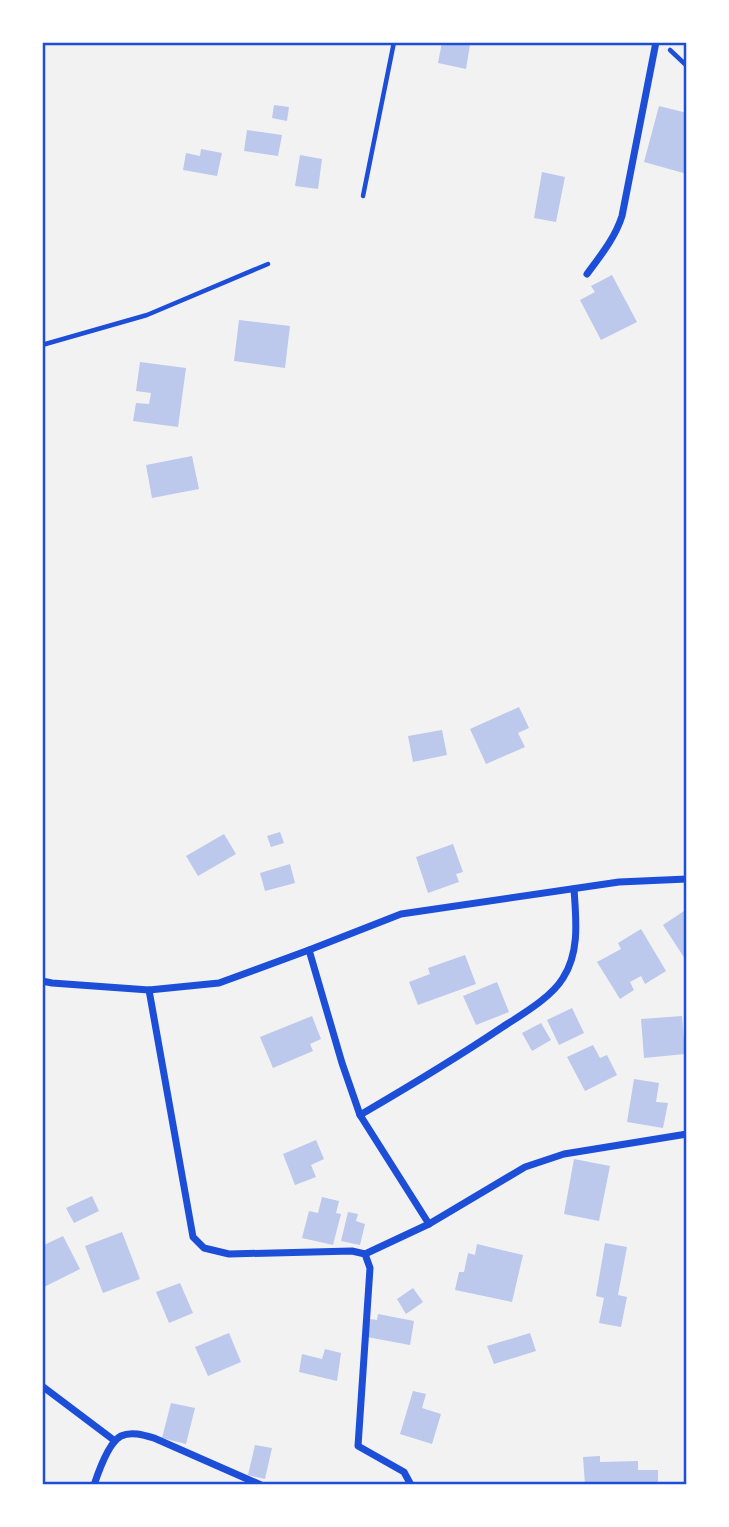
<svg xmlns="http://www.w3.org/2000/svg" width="729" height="1527" viewBox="0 0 729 1527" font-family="'Source Sans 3',sans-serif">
	<rect width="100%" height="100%" fill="#f2f2f2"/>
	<g fill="#bdc9ec">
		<polygon points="442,42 470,45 466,69 438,63"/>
		<polygon points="274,105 289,107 287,121 272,118"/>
		<polygon points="659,106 687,113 687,174 644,162"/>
		<polygon points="247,130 282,135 278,156 244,151"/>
		<polygon points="201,149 222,153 217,176 183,170 186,153 200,156"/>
		<polygon points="300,155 322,159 318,189 295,186"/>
		<polygon points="542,172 565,177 556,222 534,218"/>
		<polygon points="612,275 637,322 601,340 580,300 595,292 591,286"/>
		<polygon points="239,320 290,326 285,368 234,361"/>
		<polygon points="140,362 186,368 178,427 133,421 136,403 149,404 151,393 136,391"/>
		<polygon points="192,456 199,489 152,498 146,465"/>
		<polygon points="519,707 529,728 518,733 525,747 486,764 470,729"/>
		<polygon points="442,730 447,755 413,762 408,736"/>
		<polygon points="280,832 284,843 271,847 267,836"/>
		<polygon points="224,834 236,854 198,876 186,856"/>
		<polygon points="453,844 463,872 456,874 459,882 428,893 416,857"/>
		<polygon points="290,864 295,883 265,891 260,873"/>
		<polygon points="684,911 687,916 687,957 685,959 663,925"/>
		<polygon points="641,929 666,971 645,984 641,976 630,982 634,990 620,999 597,962 621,949 618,943"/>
		<polygon points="465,955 476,984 418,1005 409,982 430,974 428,968"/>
		<polygon points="497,982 509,1012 476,1025 463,996"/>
		<polygon points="572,1008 584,1033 559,1045 547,1020"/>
		<polygon points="312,1016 321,1039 310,1044 313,1051 273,1068 260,1037"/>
		<polygon points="682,1016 685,1054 644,1058 641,1019"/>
		<polygon points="541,1023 551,1040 532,1051 522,1033"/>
		<polygon points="593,1045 600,1058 607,1055 617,1075 585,1091 567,1057"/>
		<polygon points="634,1079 659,1083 656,1102 668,1103 663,1128 627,1122"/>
		<polygon points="316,1140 324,1159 311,1165 316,1177 295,1185 283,1154"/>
		<polygon points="574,1159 610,1166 599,1221 564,1214"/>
		<polygon points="92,1196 99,1211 74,1223 66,1208"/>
		<polygon points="322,1197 339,1201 336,1213 341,1214 333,1245 302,1238 309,1211 318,1213"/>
		<polygon points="348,1212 358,1214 356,1221 365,1224 360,1245 341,1241"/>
		<polygon points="122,1232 140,1279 103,1293 85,1246"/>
		<polygon points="63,1236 80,1269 42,1288 42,1246"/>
		<polygon points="605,1243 627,1247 618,1295 627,1297 621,1327 599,1323 604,1298 596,1296"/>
		<polygon points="477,1244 523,1255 512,1302 455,1290 459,1272 464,1272 468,1253 475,1255"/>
		<polygon points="180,1283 193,1313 169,1323 156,1292"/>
		<polygon points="413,1288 423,1302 406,1314 397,1299"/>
		<polygon points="378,1314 414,1321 410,1345 367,1337 370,1319 377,1320"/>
		<polygon points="229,1333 241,1362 208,1376 195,1347"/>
		<polygon points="530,1333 536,1351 494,1364 487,1346"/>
		<polygon points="325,1349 341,1353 337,1381 299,1372 302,1354 322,1359"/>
		<polygon points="413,1391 426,1394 422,1408 441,1414 432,1444 400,1434"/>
		<polygon points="171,1403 195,1408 186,1444 162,1438"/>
		<polygon points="255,1445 272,1448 265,1479 248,1475"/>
		<polygon points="600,1456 600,1462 638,1461 638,1470 658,1470 658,1485 585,1485 583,1457"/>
	</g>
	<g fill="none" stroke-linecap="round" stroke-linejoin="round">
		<g stroke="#1d4ed8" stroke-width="4.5">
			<polyline points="670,50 687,66"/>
			<polyline points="363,196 394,42"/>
			<polyline points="42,345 147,315 268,264"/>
		</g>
		<g stroke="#1d4ed8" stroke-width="7">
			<path d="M587,274C601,255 615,238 622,216L656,42"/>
			<polyline points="309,950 342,1063 360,1115 429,1224"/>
			<polyline points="42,981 52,983 149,990 219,983 309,950 401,914 619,882 687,879"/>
			<polyline points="149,990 193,1237 204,1248 229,1254 352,1251 365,1254 370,1268 358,1446 404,1472 411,1485"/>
			<path d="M360,1115C408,1087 455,1059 501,1028C521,1015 551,998 563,978C580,952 576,919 574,889"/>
			<polyline points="365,1254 429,1224 525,1167 564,1154 687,1134"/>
			<polyline points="42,1386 115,1441"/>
			<path d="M94,1485C98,1473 109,1442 121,1436C131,1431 144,1435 154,1438L261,1485"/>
		</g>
	</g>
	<rect width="729" height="1527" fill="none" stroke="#ffffff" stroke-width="88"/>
	<rect x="44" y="44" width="641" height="1439" fill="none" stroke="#1d4ed8" stroke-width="2.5"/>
</svg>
